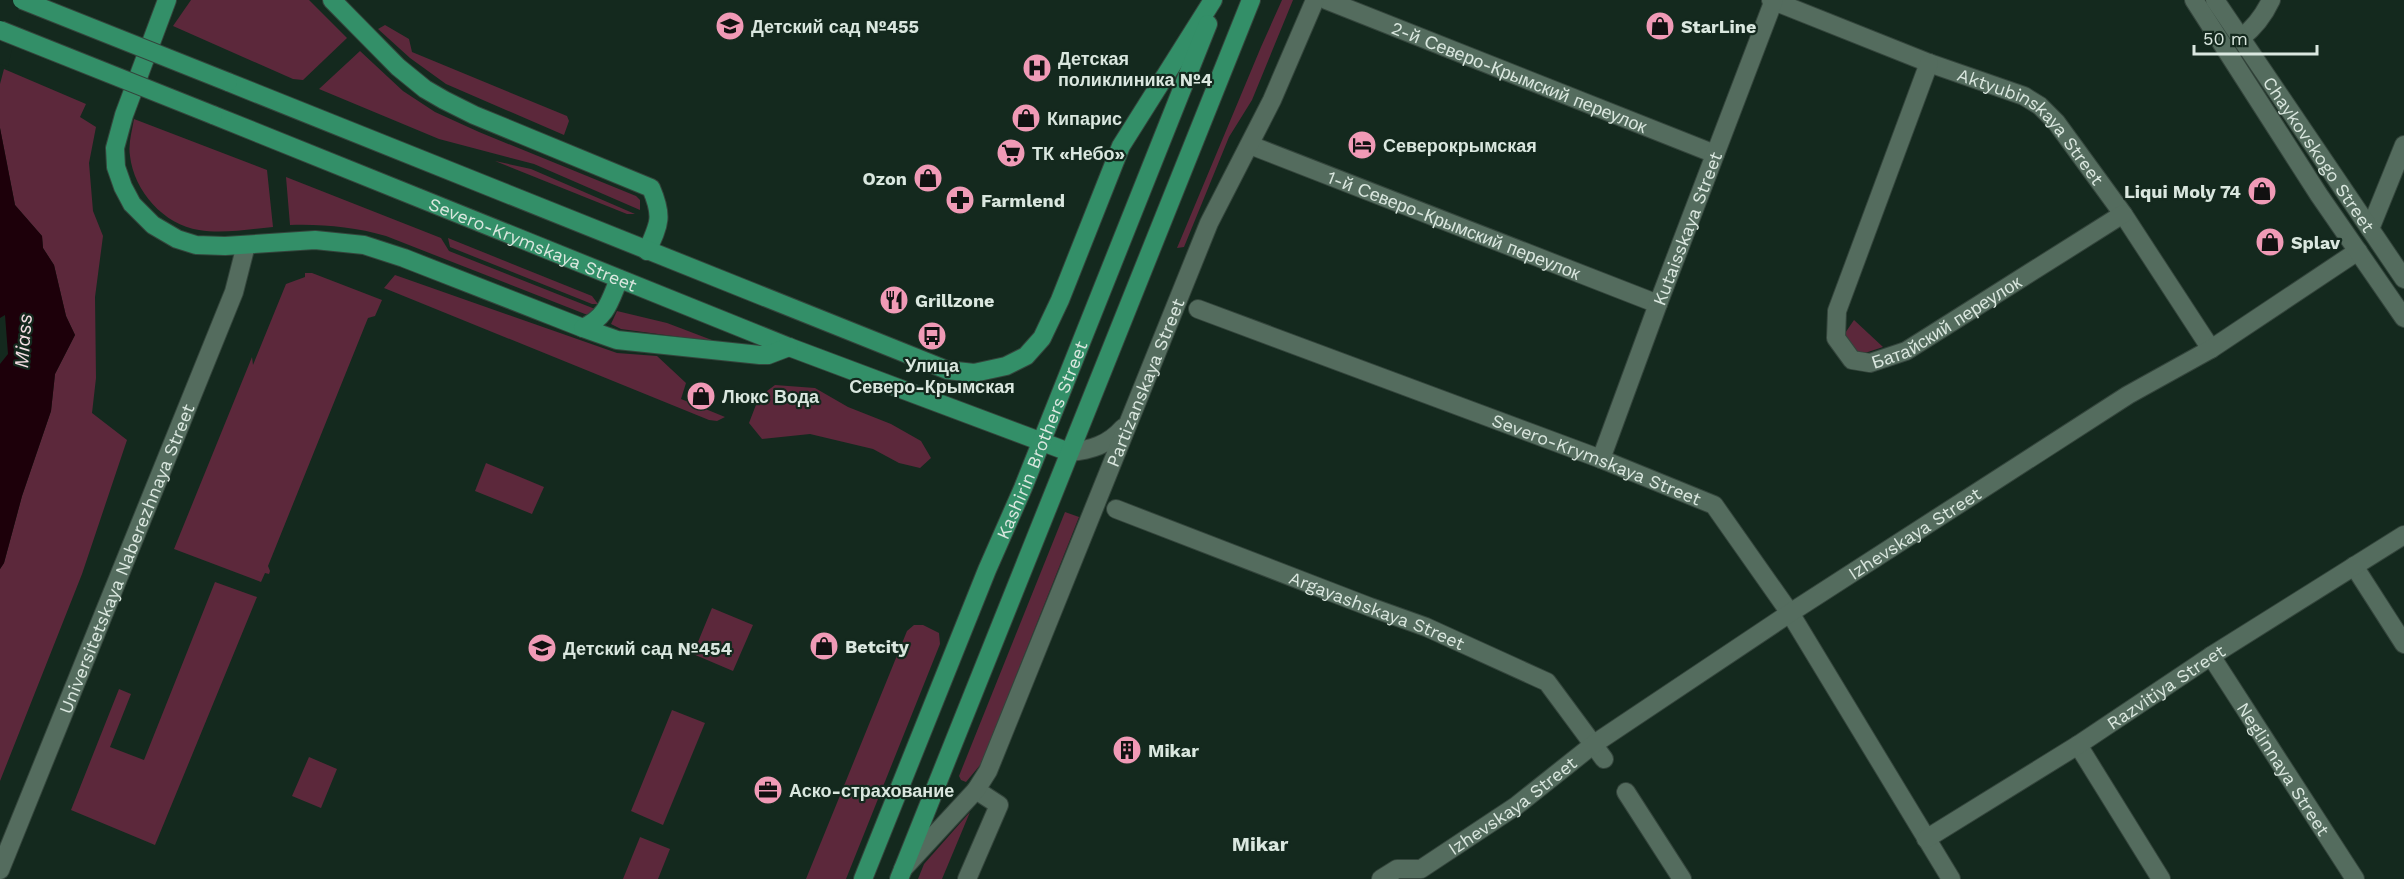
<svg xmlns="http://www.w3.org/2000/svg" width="2404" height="879" viewBox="0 0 2404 879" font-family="'Work Sans',sans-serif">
	<rect width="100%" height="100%" fill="#14291e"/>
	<g fill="#5c283b">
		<polygon points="191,0 309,0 347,38 303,80 293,79 173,26"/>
		<polygon points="1282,0 1293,0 1252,100 1229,137 1184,247 1177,248 1261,47"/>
		<polygon points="385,25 409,39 412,52 567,116 569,121 564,135 446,84 410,58 378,29"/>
		<polygon points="360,51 403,91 435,112 479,132 636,196 640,200 640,210 534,164 439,139 319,89"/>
		<polygon points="4,69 86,104 80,117 96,127 89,163 93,211 103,236 95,297 96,378 92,413 127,440 82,574 0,781 0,569 4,563 22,496 51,411 55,374 75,335 66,316 54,265 43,248 42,236 15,205 0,128 0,84"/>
		<path d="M134,119L267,170L273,227C249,229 223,234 199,230C164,225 134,191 130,156C128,144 132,131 134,119Z"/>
		<polygon points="495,161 531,169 635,214 627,214"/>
		<path d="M286,177L441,238L449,251L595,309L589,314H585L386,236C354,227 324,224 290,225Z"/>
		<polygon points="448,238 592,296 598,304 592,304 450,247"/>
		<polygon points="305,273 312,273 382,300 375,316 368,318 268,566 270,571 269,574 265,573 261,582 174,549 252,357 253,365 286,284 305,277"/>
		<polygon points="395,275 617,353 657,356 686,383 681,399 725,417 717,421 709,420 384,288"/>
		<polygon points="617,311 667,323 717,342 621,329 611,324"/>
		<polygon points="1854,320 1883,347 1856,356 1841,339"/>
		<polygon points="775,385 815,388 848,407 891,424 921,441 931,458 920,468 899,463 873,449 810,434 762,439 749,423 759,397"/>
		<polygon points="486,463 544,487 532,514 475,491"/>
		<polygon points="1065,512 1079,517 981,764 966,782 961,780 959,776"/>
		<polygon points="215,582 257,597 155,845 71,810 119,689 131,694 110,747 144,760"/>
		<polygon points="712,608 753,625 733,671 693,654"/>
		<polygon points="914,625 923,625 939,633 940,644 846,879 806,879 907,631"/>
		<polygon points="672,710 705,723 663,825 631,811"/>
		<polygon points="309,757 337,769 321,808 292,796"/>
		<polygon points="970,812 942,879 918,879 924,864"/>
		<polygon points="640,837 670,849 658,879 623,879"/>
	</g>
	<polygon fill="#1d000a" points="0,128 15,205 42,236 43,248 54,265 66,316 75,335 55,374 51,411 22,496 4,563 0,569 0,364 8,354 5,315 0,318"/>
	<polygon fill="#14291e" points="0,0 23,0 8,67 0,64"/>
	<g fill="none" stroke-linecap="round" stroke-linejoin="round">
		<g stroke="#34453c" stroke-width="20">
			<g id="street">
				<path id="s1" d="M1326,0L1715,154"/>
				<path id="s2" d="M1771,0L1929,63L2024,96L2040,106L2056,122L2123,214L2211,349"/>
				<path d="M2241,38C2254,28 2264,15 2271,0"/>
				<path id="s3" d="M1929,63L1837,311L1836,338L1852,360L1870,363L1906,351L2123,214"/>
				<path id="s4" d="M1250,145L1658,304"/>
				<polyline points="2370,229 2404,145"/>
				<path id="s5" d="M1198,309L1601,459L1714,505L1790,613L1951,879"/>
				<path id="s6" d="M1601,459L1658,304L1774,0"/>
				<path id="s7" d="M1116,509L1370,607L1426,627L1547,682L1604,759"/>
				<polyline points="2354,566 2404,644"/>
				<path id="s8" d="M2211,656L2355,879"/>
				<polyline points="2078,745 2161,879"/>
				<polyline points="1626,792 1682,879"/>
				<path id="s9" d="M1926,839L2078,745L2211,656L2404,535"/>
				<polyline points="967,879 999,805 976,790"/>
				<path id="s10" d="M1381,879L1397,869H1421L1516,806L1594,744L1790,613L2128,395L2211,349L2358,251"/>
			</g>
		</g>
		<g stroke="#34453c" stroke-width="20">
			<g id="secondary">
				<polyline points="2194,0 2319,195 2404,318"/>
				<path id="s11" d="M2215,0L2404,279"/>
				<path d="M1069,452C1091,450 1108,445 1123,428"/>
				<path id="s12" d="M903,869L976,790L988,771L1209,223L1272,100L1315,0"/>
				<path id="s13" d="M0,870L234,292L246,245"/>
			</g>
		</g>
		<g stroke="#34453c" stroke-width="20">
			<g id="primary">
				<polyline points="167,0 124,115 115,148 116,167 123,187 132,204 153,225 177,239 196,245 225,246 315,240 364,245 404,258 583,328"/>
				<path d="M332,0L398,67L425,89L444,100L474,115L651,188C663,216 660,223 647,251"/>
				<polyline points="228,82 947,370 974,373 1006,366 1026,356 1042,338 1060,300 1121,146 1213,0"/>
				<path id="s14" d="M213,115L789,347L1069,452"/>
				<path d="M619,279C609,303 607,316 583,328L617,340L760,355H768L789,347"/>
				<path id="s15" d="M863,879L987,570L1023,488L1208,24"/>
				<polyline points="899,879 1251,0"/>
			</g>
		</g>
		<use href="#street" stroke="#546c5e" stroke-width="18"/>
		<use href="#secondary" stroke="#546c5e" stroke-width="18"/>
		<use href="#primary" stroke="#338f68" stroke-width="18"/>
		<g stroke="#34453c" stroke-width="20" stroke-linecap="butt">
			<g id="primary-bridge">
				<polyline points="22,0 228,82"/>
				<polyline points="0,30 213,115"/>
			</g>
		</g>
		<use href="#primary-bridge" stroke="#338f68" stroke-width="18"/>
	</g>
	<defs>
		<g id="school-disc" transform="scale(1.5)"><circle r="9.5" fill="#f09ab6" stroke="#14291e"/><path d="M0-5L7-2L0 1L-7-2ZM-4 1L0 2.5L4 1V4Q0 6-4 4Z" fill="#111"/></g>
		<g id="shop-disc" transform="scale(1.5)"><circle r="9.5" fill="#f09ab6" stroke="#14291e"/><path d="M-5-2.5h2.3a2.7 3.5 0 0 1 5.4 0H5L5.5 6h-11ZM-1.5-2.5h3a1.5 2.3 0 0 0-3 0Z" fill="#111"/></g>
		<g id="hospital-disc" transform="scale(1.5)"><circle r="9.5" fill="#f09ab6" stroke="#14291e"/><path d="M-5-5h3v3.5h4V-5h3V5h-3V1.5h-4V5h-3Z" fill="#111"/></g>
		<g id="hotel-disc" transform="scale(1.5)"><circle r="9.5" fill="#f09ab6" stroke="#14291e"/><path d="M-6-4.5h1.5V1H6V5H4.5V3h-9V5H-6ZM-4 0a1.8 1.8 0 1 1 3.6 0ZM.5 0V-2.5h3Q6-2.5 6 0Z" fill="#111"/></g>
		<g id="supermarket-disc" transform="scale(1.5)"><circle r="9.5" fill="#f09ab6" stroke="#14291e"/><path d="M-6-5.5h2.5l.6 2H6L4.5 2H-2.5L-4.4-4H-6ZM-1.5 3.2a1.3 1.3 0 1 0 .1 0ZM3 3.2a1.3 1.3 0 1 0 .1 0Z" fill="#111"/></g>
		<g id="pharmacy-disc" transform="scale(1.5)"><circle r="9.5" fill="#f09ab6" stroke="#14291e"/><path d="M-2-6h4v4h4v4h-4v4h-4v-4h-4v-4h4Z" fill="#111"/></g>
		<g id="restaurant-disc" transform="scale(1.5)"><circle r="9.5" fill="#f09ab6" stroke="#14291e"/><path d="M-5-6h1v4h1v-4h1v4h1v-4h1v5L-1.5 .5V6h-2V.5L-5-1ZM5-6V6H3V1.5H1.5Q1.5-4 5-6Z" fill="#111"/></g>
		<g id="bus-disc" transform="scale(1.5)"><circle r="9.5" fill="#f09ab6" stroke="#14291e"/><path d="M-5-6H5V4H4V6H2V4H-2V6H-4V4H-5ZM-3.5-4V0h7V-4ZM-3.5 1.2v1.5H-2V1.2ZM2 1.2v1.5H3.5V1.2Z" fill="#111"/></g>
		<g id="building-disc" transform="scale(1.5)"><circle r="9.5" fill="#f09ab6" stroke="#14291e"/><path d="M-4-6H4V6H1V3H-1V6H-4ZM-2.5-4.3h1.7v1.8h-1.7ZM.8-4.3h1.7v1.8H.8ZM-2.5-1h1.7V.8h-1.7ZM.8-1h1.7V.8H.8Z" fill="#111"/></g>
		<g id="office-disc" transform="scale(1.5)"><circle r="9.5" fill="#f09ab6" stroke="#14291e"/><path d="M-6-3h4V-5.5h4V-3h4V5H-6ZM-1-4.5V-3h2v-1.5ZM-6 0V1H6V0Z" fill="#111"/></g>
	</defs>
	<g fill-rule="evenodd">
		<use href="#school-disc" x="730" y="26"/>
		<use href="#shop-disc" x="1660" y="26"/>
		<use href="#hospital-disc" x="1037" y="68"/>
		<use href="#shop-disc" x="1026" y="118"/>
		<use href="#hotel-disc" x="1362" y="145"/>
		<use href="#supermarket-disc" x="1011" y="153"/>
		<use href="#shop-disc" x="928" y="178"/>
		<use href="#shop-disc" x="2262" y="191"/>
		<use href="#pharmacy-disc" x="960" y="200"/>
		<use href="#shop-disc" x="2270" y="242"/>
		<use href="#restaurant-disc" x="894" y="300"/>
		<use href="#bus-disc" x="932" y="336"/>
		<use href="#shop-disc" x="701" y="396"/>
		<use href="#shop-disc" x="824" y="646"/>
		<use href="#school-disc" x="542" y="648"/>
		<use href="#building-disc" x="1127" y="750"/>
		<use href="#office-disc" x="768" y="790"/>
	</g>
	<g text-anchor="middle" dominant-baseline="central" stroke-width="4.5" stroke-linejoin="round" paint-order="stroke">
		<g font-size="18" font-weight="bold" fill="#dae7df" stroke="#14291e" text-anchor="start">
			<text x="751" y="26">Детский сад №455</text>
			<text x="1681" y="26">StarLine</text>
			<text x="1058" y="58">Детская<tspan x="1058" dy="21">поликлиника №4</tspan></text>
			<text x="1047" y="118">Кипарис</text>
			<text x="1383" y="145">Северокрымская</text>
			<text x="1032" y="153">ТК «Небо»</text>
			<text x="907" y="178" text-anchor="end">Ozon</text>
			<text x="2241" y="191" text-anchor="end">Liqui Moly 74</text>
			<text x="981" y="200">Farmlend</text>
			<text x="2291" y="242">Splav</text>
			<text x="915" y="300">Grillzone</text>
			<text x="932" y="365" text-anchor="middle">Улица<tspan x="932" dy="21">Северо-Крымская</tspan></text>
			<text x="722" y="396">Люкс Вода</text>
			<text x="845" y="646">Betcity</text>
			<text x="563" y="648">Детский сад №454</text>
			<text x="1148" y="750">Mikar</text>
			<text x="789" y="790">Аско-страхование</text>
		</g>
		<g font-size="18" fill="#dae7df" stroke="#14291e">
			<text stroke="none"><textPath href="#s1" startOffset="208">2-й Северо-Крымский переулок</textPath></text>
			<text stroke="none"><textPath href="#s2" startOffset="294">Aktyubinskaya Street</textPath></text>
			<text stroke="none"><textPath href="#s11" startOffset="186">Chaykovskogo Street</textPath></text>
			<text stroke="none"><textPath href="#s4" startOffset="219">1-й Северо-Крымский переулок</textPath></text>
			<text stroke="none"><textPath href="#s6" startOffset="246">Kutaisskaya Street</textPath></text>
			<text stroke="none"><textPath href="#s14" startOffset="345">Severo-Krymskaya Street</textPath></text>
			<text stroke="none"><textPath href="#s3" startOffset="424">Батайский переулок</textPath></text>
			<text stroke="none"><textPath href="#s12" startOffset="549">Partizanskaya Street</textPath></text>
			<text stroke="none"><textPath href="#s15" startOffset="474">Kashirin Brothers Street</textPath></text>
			<text stroke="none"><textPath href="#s5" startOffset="426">Severo-Krymskaya Street</textPath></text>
			<text stroke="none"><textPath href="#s10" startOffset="640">Izhevskaya Street</textPath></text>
			<text stroke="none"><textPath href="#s13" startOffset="336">Universitetskaya Naberezhnaya Street</textPath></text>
			<text stroke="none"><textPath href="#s7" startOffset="280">Argayashskaya Street</textPath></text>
			<text stroke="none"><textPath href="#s9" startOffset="284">Razvitiya Street</textPath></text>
			<text stroke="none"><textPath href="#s8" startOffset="134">Neglinnaya Street</textPath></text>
			<text stroke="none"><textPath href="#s10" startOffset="154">Izhevskaya Street</textPath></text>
		</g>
		<g font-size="20" font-style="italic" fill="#f4dde3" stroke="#14291e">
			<text transform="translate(23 341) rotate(-86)">Miass</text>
		</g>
		<g font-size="20" font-weight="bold" fill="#dae7df" stroke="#14291e">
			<text x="1260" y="844">Mikar</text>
		</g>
	</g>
	<path d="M2194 45v9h123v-9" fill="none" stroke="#dae7df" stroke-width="3"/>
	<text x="2203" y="45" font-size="18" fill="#dae7df" stroke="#14291e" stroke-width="4.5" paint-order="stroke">50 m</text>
</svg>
